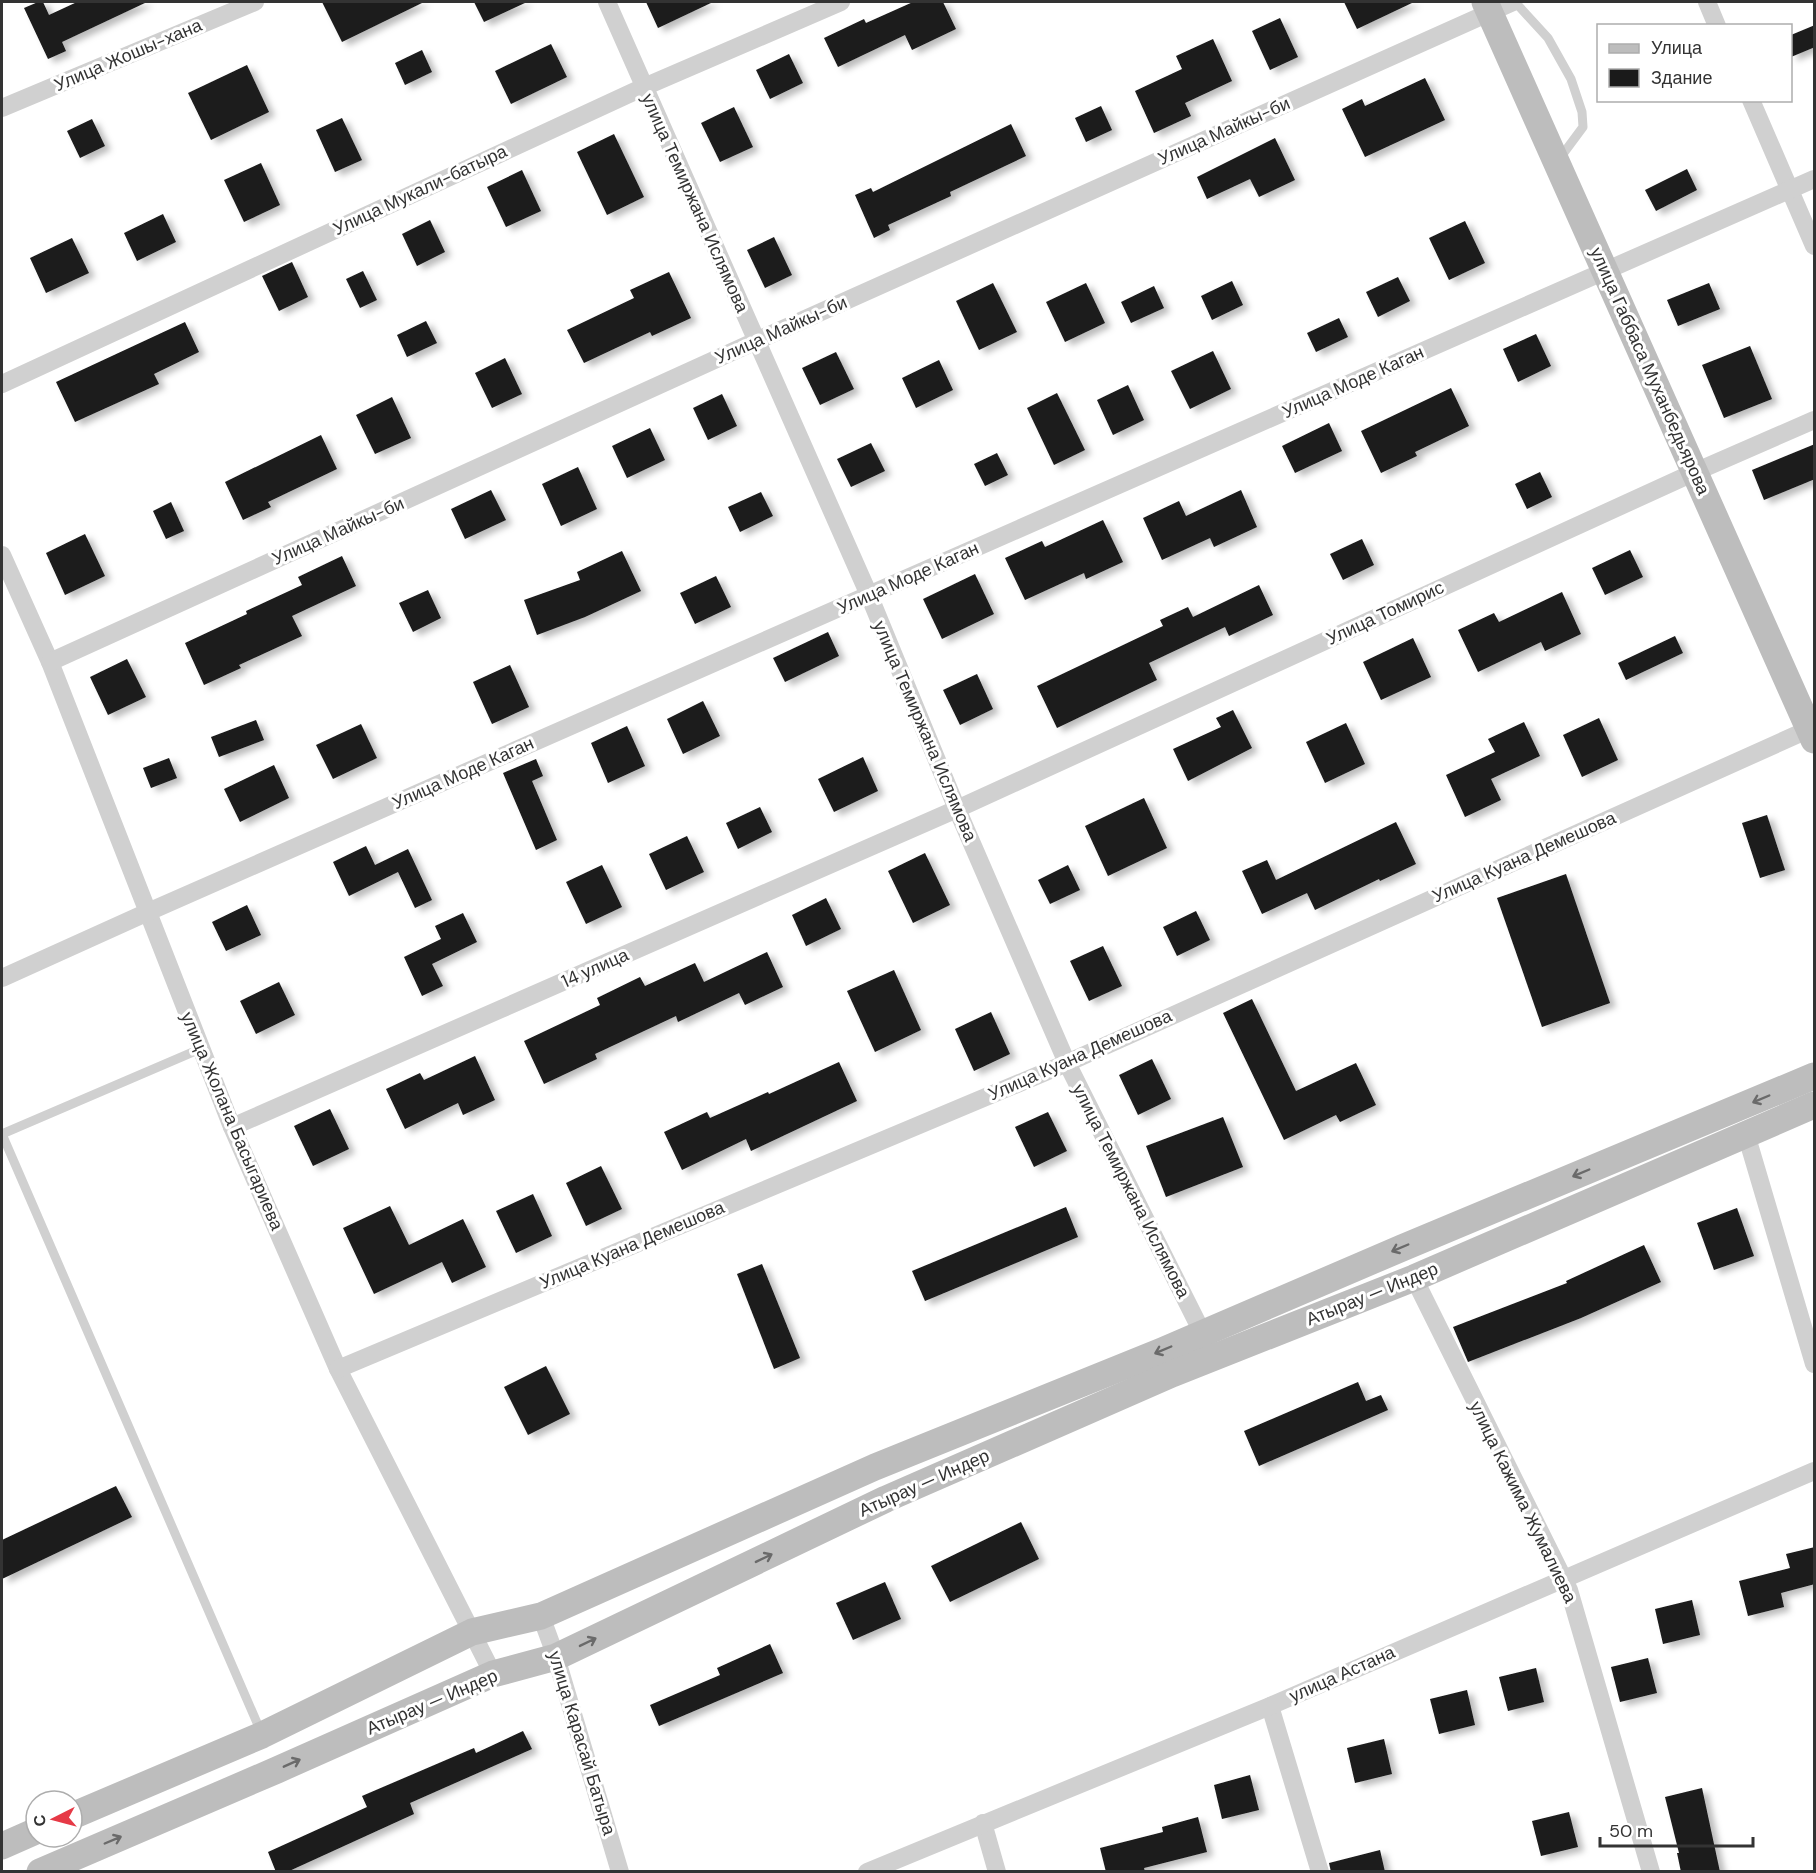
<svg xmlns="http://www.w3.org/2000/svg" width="1816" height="1873" viewBox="0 0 1816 1873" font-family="'DM Sans',sans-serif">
	<defs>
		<filter id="shadow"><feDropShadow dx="6" dy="4" stdDeviation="3" flood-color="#0004"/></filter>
	</defs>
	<rect width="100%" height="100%" fill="#fff"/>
	<g fill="#1a1a1a" filter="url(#shadow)">
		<polygon points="38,2 43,2 49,15 77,2 147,2 62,42 66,51 48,59 24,8"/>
		<polygon points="322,2 424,2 342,42"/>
		<polygon points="474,2 527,2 484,22"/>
		<polygon points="646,2 713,2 658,28"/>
		<polygon points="913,2 943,2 956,29 912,50 905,35 838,67 824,38 864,19 866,23"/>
		<polygon points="1344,2 1414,2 1357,29"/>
		<polygon points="1280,18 1298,57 1270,70 1252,31"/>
		<polygon points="1815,25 1815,47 1791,57 1791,35"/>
		<polygon points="1213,39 1232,81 1185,103 1191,116 1154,133 1135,91 1182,69 1176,56"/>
		<polygon points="551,44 567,77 511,104 495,71"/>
		<polygon points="422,50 432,72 405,85 395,63"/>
		<polygon points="789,54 803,83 770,99 756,70"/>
		<polygon points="247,65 269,112 211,140 188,93"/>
		<polygon points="1425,78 1445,120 1365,157 1342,109 1362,99 1365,106"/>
		<polygon points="1101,106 1112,130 1086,142 1075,118"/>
		<polygon points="734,107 753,147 720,162 701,123"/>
		<polygon points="342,118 362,160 335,172 316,130"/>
		<polygon points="92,119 105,146 80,158 67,131"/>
		<polygon points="1011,124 1026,156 950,192 951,196 888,225 890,230 874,238 855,195 871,188 873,192"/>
		<polygon points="614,134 644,197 607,215 577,152"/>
		<polygon points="1275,138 1295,180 1259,197 1250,179 1207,199 1197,177"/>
		<polygon points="261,163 280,205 244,222 224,180"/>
		<polygon points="1687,169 1697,190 1656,211 1645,190"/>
		<polygon points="522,170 541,211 506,227 487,187"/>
		<polygon points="163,214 176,242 137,261 124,233"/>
		<polygon points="430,220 445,252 417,266 402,234"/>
		<polygon points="1465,221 1485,263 1449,280 1429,238"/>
		<polygon points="774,237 792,275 765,288 747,250"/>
		<polygon points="72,238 89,273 46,293 30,258"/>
		<polygon points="292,262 308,297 279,311 262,276"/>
		<polygon points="363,271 377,300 360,308 346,279"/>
		<polygon points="669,272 691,318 652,336 650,332 584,363 567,330 634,298 630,290"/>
		<polygon points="1398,277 1410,301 1378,317 1366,292"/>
		<polygon points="1232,281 1243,305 1212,320 1201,296"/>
		<polygon points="993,283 1017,332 979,350 956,301"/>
		<polygon points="1086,283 1105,323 1065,342 1046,302"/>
		<polygon points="1709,283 1720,309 1678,326 1667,300"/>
		<polygon points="1154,286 1164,308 1131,323 1121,302"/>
		<polygon points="1339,318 1348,337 1316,352 1307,333"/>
		<polygon points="426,321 437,343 407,357 397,335"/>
		<polygon points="185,322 199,352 154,374 159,384 75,422 56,382"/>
		<polygon points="1536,334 1551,366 1518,382 1503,349"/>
		<polygon points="1750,346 1772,399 1724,418 1702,365"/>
		<polygon points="1213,351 1231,389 1190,409 1171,371"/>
		<polygon points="836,352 854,389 820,405 802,368"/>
		<polygon points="505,358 522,394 492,408 475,373"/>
		<polygon points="939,360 953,390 916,408 902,378"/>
		<polygon points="1128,385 1144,420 1113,435 1097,400"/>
		<polygon points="1451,388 1469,426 1415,452 1417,456 1381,473 1361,431"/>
		<polygon points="1057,393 1085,450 1054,465 1027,408"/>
		<polygon points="722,394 737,426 708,440 693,408"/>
		<polygon points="392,397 411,438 375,454 356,415"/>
		<polygon points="1329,423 1342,451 1295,473 1282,446"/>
		<polygon points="650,428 665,460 627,478 612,446"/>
		<polygon points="321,435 337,469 268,502 271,507 243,520 225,482"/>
		<polygon points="871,443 885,471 851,487 837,459"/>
		<polygon points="1815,444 1815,479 1764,500 1752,470"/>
		<polygon points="997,453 1008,475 985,486 974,464"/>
		<polygon points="578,467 597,509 561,526 542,484"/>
		<polygon points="1540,472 1552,497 1527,509 1515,484"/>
		<polygon points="491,490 506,520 465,539 451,509"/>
		<polygon points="1241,490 1257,527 1214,547 1210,538 1162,560 1143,518 1179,501 1186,516"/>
		<polygon points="761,492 773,516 740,532 728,507"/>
		<polygon points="171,502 184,531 166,539 153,511"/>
		<polygon points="1103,520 1123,562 1086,579 1084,573 1025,600 1005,558 1042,541 1045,547"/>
		<polygon points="85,534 105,576 65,595 46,553"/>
		<polygon points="1362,539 1374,565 1343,580 1330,554"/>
		<polygon points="1630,550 1643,577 1605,595 1592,568"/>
		<polygon points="622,551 641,591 585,617 537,635 524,600 580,580 577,572"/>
		<polygon points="342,556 356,586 292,616 302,636 239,665 241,668 204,685 185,643 247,614 246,611 302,585 298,577"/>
		<polygon points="975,574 994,614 942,639 923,599"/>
		<polygon points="716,576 731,607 695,624 680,593"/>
		<polygon points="1259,585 1273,615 1229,636 1225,627 1149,663 1157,680 1057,728 1037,686 1163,626 1160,620 1188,607 1193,617"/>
		<polygon points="428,590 441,618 413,632 399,603"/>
		<polygon points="1562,592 1581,634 1545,651 1541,642 1478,672 1458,630 1494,613 1499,622"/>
		<polygon points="828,632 839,656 785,682 773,658"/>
		<polygon points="1675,636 1683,653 1626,680 1618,663"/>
		<polygon points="1413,638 1431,677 1381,700 1363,662"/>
		<polygon points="127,659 146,697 108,715 90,677"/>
		<polygon points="510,665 529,707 492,724 473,682"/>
		<polygon points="977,674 993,709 960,725 943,690"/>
		<polygon points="703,701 720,736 683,754 667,719"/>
		<polygon points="1233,710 1252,748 1188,781 1173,749 1221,727 1216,718"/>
		<polygon points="1599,718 1618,760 1582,777 1563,735"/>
		<polygon points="256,720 264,740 219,757 211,737"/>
		<polygon points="1524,722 1540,756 1491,779 1501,800 1465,817 1446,775 1495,752 1488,739"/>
		<polygon points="1346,723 1365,764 1325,783 1306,742"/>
		<polygon points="361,724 377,758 333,779 316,745"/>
		<polygon points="627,726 645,766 608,783 591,743"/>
		<polygon points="863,757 878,791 834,812 818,779"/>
		<polygon points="169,758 177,778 151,788 143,768"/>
		<polygon points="536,759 543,776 532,781 557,840 536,850 503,773"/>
		<polygon points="274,765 289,798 240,822 224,789"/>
		<polygon points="1144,798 1167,848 1108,876 1085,826"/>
		<polygon points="760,807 772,832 738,849 726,823"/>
		<polygon points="1767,815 1785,870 1760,878 1742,823"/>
		<polygon points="1396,822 1416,864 1380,881 1379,879 1315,910 1307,893 1262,914 1242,871 1267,860 1276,880"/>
		<polygon points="687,836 704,872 666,890 649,854"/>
		<polygon points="366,846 375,865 408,849 432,900 415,908 398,872 349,896 333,862"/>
		<polygon points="925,853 950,905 913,923 888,871"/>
		<polygon points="602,865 622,907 586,924 566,882"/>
		<polygon points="1068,865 1080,890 1050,904 1038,880"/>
		<polygon points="1566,874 1610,1003 1542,1027 1497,898"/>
		<polygon points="826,898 841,929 806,946 792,915"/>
		<polygon points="247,905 261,935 226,951 212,922"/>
		<polygon points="1196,911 1210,940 1177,956 1163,927"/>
		<polygon points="463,913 477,942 432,964 443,986 422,996 404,957 441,939 435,926"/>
		<polygon points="1103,946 1122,986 1089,1001 1070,961"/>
		<polygon points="767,952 783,987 745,1005 739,993 678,1022 676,1016 595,1054 597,1059 544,1084 524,1041 600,1005 597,998 640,977 645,986 695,963 704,982"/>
		<polygon points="894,970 921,1030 875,1052 847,991"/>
		<polygon points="279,982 295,1015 256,1034 240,1001"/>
		<polygon points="1252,999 1296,1091 1356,1063 1376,1105 1340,1122 1336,1115 1284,1140 1223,1013"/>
		<polygon points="991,1012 1010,1054 974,1071 955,1029"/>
		<polygon points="475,1056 495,1100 463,1115 458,1103 405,1129 386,1089 420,1073 424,1080"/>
		<polygon points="1152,1059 1171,1099 1138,1115 1119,1075"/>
		<polygon points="839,1062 857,1101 751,1151 746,1139 682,1170 664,1132 707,1112 710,1118 768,1092 769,1094"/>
		<polygon points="330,1109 349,1149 313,1166 294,1126"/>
		<polygon points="1048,1112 1067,1151 1034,1167 1015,1127"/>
		<polygon points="1223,1117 1243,1167 1166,1197 1146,1146"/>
		<polygon points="601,1166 622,1209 586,1226 566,1183"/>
		<polygon points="533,1194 552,1236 516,1253 496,1211"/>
		<polygon points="390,1206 409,1245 463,1219 486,1267 452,1283 442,1262 374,1294 343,1228"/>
		<polygon points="1066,1207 1078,1237 925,1301 912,1271"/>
		<polygon points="1737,1208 1754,1256 1714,1270 1697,1223"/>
		<polygon points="1644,1245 1661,1282 1581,1318 1468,1362 1453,1327 1567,1283 1566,1281"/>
		<polygon points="762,1264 800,1358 774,1369 737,1274"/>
		<polygon points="546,1366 570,1414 528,1435 504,1387"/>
		<polygon points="1358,1382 1366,1401 1381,1395 1388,1410 1259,1466 1244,1431"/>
		<polygon points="116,1486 132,1517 2,1579 2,1540"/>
		<polygon points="1021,1522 1039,1559 950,1602 931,1566"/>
		<polygon points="1815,1547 1815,1584 1781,1593 1784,1607 1748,1616 1739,1581 1790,1568 1786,1554"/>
		<polygon points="885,1582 901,1619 853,1640 836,1603"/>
		<polygon points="1692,1600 1700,1635 1663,1644 1655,1609"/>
		<polygon points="770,1644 783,1673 659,1726 650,1705 720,1675 717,1668"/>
		<polygon points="1648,1658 1657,1693 1620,1702 1611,1667"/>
		<polygon points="1536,1668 1544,1702 1508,1711 1499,1677"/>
		<polygon points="1467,1690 1475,1725 1439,1734 1430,1699"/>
		<polygon points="523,1731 532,1749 410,1803 414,1814 287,1872 276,1872 268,1852 367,1807 362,1796 474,1748 476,1753"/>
		<polygon points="1384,1739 1392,1774 1355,1783 1347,1748"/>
		<polygon points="1250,1775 1259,1810 1222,1819 1214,1785"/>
		<polygon points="1702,1788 1720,1872 1681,1872 1677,1853 1679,1853 1665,1797"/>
		<polygon points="1569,1812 1578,1847 1541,1856 1532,1821"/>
		<polygon points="1198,1817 1207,1852 1144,1868 1145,1872 1106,1872 1100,1848 1163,1832 1162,1827"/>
		<polygon points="1380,1850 1385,1872 1331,1872 1329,1863"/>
	</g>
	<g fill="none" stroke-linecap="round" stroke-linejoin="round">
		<g stroke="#d0d0d0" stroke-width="9">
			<polyline points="1515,2 1548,38 1571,79 1582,112 1583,127 1560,158"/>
			<polyline points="200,1049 2,1134 261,1732"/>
		</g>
		<g stroke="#d0d0d0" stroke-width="18">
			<polyline points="607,2 869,595 957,809 1067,1063 1208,1344"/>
			<polyline points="1707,2 1717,26"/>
			<polyline points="1751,100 1814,246"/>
			<polyline points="2,108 255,2"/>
			<polyline points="2,384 644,87 841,2"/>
			<polyline points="2,555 50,662 232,1127 338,1369 493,1674"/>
			<polyline points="50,662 756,341 1513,2"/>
			<polyline points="2,978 148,912 1814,179"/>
			<polyline points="232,1127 957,809 1695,472 1814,420"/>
			<polyline points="1746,1134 1814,1364"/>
			<polyline points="1414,1278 1569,1590 1651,1872"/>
			<polyline points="338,1369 1067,1063 1814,727"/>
			<polyline points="541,1616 556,1657 620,1872"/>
			<polyline points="1270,1706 1320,1872"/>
			<polyline points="983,1823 997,1872"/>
			<polyline points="867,1872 1270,1706 1814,1471"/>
		</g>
		<g stroke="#bdbdbd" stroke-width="27">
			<polyline points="1485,2 1814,740"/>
			<polyline points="72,1816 262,1735 472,1632 541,1616 875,1467 1162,1351 1402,1248 1814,1076"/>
			<polyline points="2,1846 36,1831"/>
			<polyline points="40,1872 277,1770 493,1674 556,1657 886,1499 1172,1374 1414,1278 1814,1105"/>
		</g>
	</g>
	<defs><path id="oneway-shaft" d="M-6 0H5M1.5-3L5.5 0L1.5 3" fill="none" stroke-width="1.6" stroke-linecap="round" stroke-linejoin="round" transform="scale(1.5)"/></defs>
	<g stroke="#6a6a6a">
		<use href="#oneway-shaft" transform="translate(1761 1099) rotate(157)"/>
		<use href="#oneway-shaft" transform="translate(1581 1173) rotate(157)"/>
		<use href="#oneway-shaft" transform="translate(1400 1248) rotate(157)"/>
		<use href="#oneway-shaft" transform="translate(1163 1350) rotate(157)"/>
		<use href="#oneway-shaft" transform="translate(764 1558) rotate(-26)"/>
		<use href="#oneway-shaft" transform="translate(588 1642) rotate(-26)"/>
		<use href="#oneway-shaft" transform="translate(292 1763) rotate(-24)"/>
		<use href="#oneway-shaft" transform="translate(113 1840) rotate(-23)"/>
	</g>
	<g text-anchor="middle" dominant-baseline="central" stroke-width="6" stroke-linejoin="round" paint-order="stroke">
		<g font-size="18" fill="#333" stroke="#fff">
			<text transform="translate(128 55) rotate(-23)">Улица Жошы-хана</text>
			<text transform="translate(1224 131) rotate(-24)">Улица Майкы-би</text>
			<text transform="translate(420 190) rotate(-25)">Улица Мукали-батыра</text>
			<text transform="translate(695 203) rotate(66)">улица Темиржана Ислямова</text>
			<text transform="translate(781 330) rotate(-24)">Улица Майкы-би</text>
			<text transform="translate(1650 371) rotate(66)">улица Габбаса Муханбедьярова</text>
			<text transform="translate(1353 382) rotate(-24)">Улица Моде Каган</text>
			<text transform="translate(338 531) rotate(-24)">Улица Майкы-би</text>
			<text transform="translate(908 578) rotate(-24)">Улица Моде Каган</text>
			<text transform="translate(1385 613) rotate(-25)">Улица Томирис</text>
			<text transform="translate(925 731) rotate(67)">улица Темиржана Ислямова</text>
			<text transform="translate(463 773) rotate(-24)">Улица Моде Каган</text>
			<text transform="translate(1524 857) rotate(-24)">Улица Куана Демешова</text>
			<text transform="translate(595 968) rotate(-24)">14 улица</text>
			<text transform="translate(1080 1055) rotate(-24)">Улица Куана Демешова</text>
			<text transform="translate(232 1121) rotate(67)">улица Жолана Басыгариева</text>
			<text transform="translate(1131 1191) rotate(63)">улица Темиржана Ислямова</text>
			<text transform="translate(632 1245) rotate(-23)">Улица Куана Демешова</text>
			<text transform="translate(1372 1294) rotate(-22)">Атырау — Индер</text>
			<text transform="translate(924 1483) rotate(-24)">Атырау — Индер</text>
			<text transform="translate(1523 1502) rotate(64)">улица Кажима Жумалиева</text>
			<text transform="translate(1342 1674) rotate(-24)">улица Астана</text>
			<text transform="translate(432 1702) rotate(-23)">Атырау — Индер</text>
			<text transform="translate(582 1743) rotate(73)">улица Карасай Батыра</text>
		</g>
	</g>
	<rect width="1816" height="1873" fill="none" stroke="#333333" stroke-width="6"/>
	<rect x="1597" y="24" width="195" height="78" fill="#ffffff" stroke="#adadad" stroke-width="1.5"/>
	<rect x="1609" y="44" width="30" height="9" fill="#bdbdbd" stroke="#adadad" stroke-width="1.5"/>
	<text x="1651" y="54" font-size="18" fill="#333333">Улица</text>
	<rect x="1609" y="69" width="30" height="18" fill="#1a1a1a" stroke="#adadad" stroke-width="1.5"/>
	<text x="1651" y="84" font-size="18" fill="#333333">Здание</text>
	<g transform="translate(54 1819) rotate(264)"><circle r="28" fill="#ffffff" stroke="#adadad" stroke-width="1.5"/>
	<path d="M0-4.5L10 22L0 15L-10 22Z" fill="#e63946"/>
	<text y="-9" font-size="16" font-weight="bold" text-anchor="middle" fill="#333333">С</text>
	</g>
	<path d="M1600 1837v9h153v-9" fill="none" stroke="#333333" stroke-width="3"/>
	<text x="1609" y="1837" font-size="18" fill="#333333" stroke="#ffffff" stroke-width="4.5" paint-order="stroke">50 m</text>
</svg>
